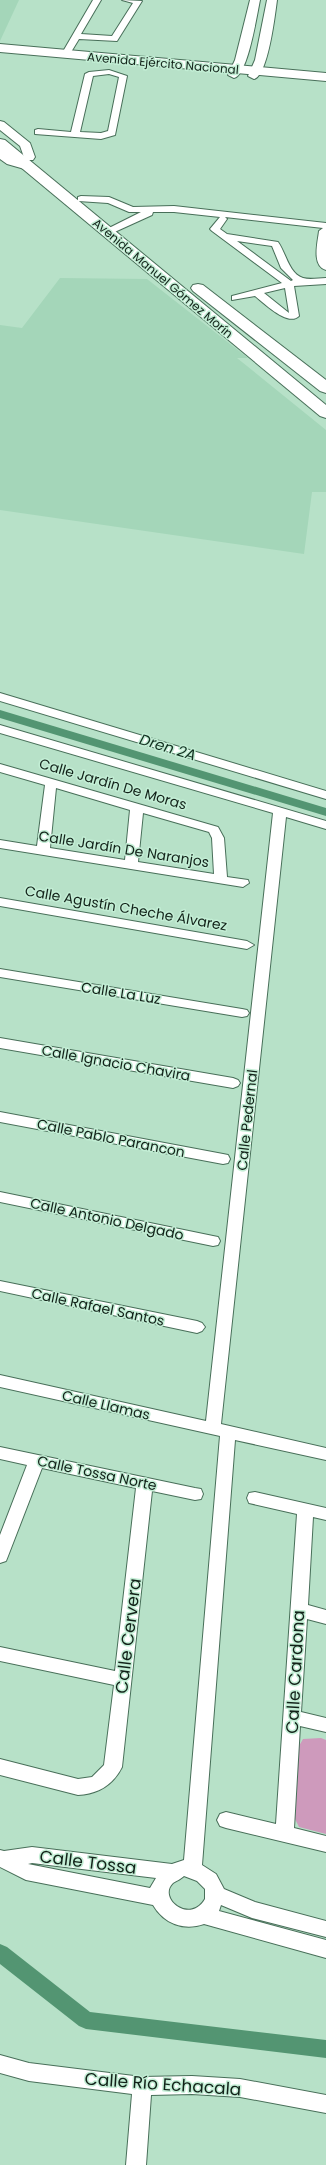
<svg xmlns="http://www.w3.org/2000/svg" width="326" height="2165" viewBox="0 0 326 2165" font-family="Poppins,sans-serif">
	<rect width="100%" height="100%" fill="#b7e1c8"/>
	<g fill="#a4d6b9">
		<polygon points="0,0 19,0 0,41"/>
		<polygon points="60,278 147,279 248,358 237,358 326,430 326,492 312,492 304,554 0,510 0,325 22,328"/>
	</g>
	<polygon fill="#ce9abc" points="321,1738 326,1740 326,1834 299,1827 294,1817 299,1746 303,1739"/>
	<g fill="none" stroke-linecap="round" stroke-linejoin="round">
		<g fill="#539572" fill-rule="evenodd">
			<polygon points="0,710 326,808 326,816 0,718"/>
			<polygon points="0,1944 7,1947 90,2012 326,2040 326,2058 86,2029 79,2026 0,1964"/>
		</g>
		<g stroke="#486f59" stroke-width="2">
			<g id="street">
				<polygon points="93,0 101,0 81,34 112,36 133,3 122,0 142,1 117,41 79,39 68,57 62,57 61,55"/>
				<path d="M109,70L127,76L115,135L101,139L35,134V130L38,129L71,132L85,74L89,72ZM109,74L119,77L108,131L101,133L80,132L93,76Z"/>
				<path d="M81,196L109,197L133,207L174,206L326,223V270C311,266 318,241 319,231L323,228L225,217L227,219L220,229L227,234L278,242C286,253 289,274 303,278C310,280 319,278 326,278V284L294,286L299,316C288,327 264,303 255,296L232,300V296L282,283L212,231L210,229L220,217L174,212H153L152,215L108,235L103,232L105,230L141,212H129L108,203L78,201V197ZM237,241L272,246L281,268L293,280L291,281ZM285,288L289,313L264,293Z"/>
				<polygon points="0,693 326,791 326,799 0,701"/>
				<path d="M0,725L326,821V829L286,817L221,1424L326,1448V1460L235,1440L202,1865L216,1874L224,1889L255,1902L326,1921V1937L252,1918L221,1905L219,1911L326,1940V1958L204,1924C184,1931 164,1924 153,1905L26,1880L0,1867V1850L4,1851L32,1847L172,1864L184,1860L220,1436L0,1387V1375L206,1421L273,813L0,733ZM32,1863L156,1878L150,1888L28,1864ZM184,1876L197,1881L205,1889V1899C190,1925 157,1898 173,1883C176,1881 181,1879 184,1876Z"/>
				<path d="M0,764L218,827L224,838L227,877L248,880L249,883L243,887L0,848V840L37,846L45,785L0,772ZM56,788L130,810L125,860L50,848ZM143,813L209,832L212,838L214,874L138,862Z"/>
				<polygon points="0,898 247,941 254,945 247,949 0,906"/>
				<polygon points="0,969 242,1009 247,1010 249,1013 247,1016 242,1017 0,977"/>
				<polygon points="0,1038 233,1078 238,1080 240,1083 238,1086 233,1088 0,1048"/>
				<polygon points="0,1112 223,1154 228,1155 230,1159 228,1163 223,1164 0,1122"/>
				<polygon points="0,1192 213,1236 218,1237 220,1241 218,1245 213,1246 0,1202"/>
				<polygon points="0,1281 197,1321 202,1323 205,1327 202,1331 197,1333 0,1291"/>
				<path d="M0,1447L195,1488L201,1489L203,1494L201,1499L195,1500L152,1491L122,1767C113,1785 98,1794 78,1795L0,1775V1759L78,1779L92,1777L104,1765L114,1685L0,1661V1647L115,1671L136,1488L42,1468L8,1556L6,1561L0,1563V1535L27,1465L0,1459Z"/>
				<polygon points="255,1492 326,1508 326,1520 313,1517 308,1605 326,1610 326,1624 307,1619 301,1712 326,1718 326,1732 300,1726 294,1828 326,1836 326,1852 226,1828 220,1826 217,1820 220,1814 226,1812 276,1824 297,1514 249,1503 247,1498 249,1493"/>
				<polygon points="0,2055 29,2063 142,2077 192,2076 240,2079 326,2095 326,2113 240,2097 192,2094 151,2095 146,2165 126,2165 132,2094 29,2081 0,2073"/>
			</g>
		</g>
		<g stroke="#486f59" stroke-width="2">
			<g id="secondary">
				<path d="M250,0H260C257,14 248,75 234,78L228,75L235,60Z"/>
				<path d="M267,0H277C275,15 268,76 254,79L248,76L255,60Z"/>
				<polygon points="0,121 4,122 30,143 35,157 33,160 25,160 20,146 0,130"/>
				<polygon points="0,149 34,166 28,170 7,164 0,159"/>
			</g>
		</g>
		<g stroke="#486f59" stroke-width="2">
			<g id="primary">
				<polygon points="0,44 326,73 326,81 0,52"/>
				<polygon points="0,139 5,140 326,405 326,418 320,416 0,150"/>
				<polygon points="198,284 203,285 326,380 326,393 320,391 193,291 191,288 193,285"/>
			</g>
		</g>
		<use href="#street" fill="#fff" fill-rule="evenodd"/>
		<use href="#secondary" fill="#fff" fill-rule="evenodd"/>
		<use href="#primary" fill="#fff" fill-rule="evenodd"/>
	</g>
	<g text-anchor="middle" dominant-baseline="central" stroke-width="3" stroke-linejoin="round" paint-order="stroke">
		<g font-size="12" fill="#122219" stroke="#c3eed5">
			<text transform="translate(163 63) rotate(5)">Avenida Ejército Nacional</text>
			<text transform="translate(163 278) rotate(40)">Avenida Manuel Gómez Morín</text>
		</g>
		<g font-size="14" fill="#122219" stroke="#c3eed5">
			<text transform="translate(113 784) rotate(16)">Calle Jardín De Moras</text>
			<text transform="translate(124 849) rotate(9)">Calle Jardín De Naranjos</text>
			<text transform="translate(126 908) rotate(10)">Calle Agustín Cheche Álvarez</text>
			<text transform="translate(121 993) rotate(9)">Calle La Luz</text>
			<text transform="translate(116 1063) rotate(10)">Calle Ignacio Chavira</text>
			<text transform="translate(247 1120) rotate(-84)">Calle Pedernal</text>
			<text transform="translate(111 1138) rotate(11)">Calle Pablo Parancon</text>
			<text transform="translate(107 1219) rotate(12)">Calle Antonio Delgado</text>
			<text transform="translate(98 1307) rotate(12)">Calle Rafael Santos</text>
			<text transform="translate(106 1405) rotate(13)">Calle Llamas</text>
			<text transform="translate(97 1473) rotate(12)">Calle Tossa Norte</text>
		</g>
		<g font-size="15" font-style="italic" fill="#123021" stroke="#c3eed5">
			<text transform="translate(168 747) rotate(17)">Dren 2A</text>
		</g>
		<g font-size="17" fill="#122219" stroke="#c3eed5">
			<text transform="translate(128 1636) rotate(-83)">Calle Cervera</text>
			<text transform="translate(295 1672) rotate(-87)">Calle Cardona</text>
			<text transform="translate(88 1862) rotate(7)">Calle Tossa</text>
			<text transform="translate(163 2084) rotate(4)">Calle Río Echacala</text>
		</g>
	</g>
</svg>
